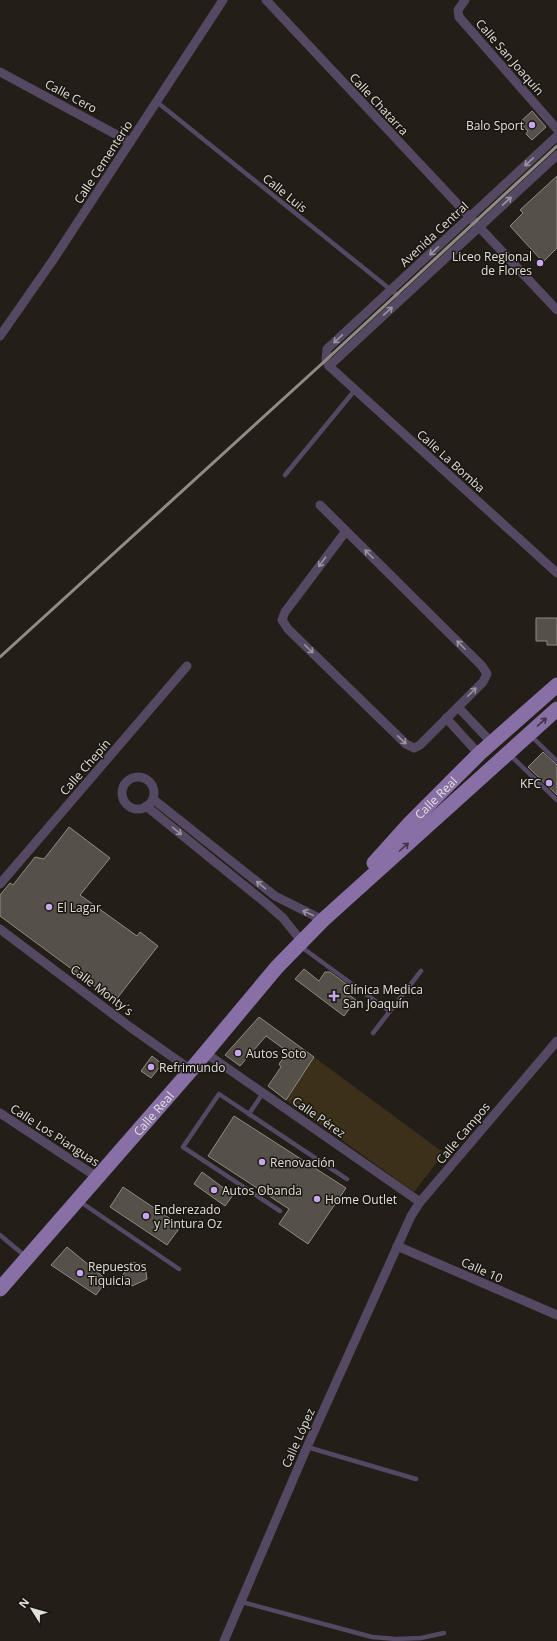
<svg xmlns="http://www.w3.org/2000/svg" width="557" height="1641" viewBox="0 0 557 1641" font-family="'Open Sans',sans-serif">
	<rect width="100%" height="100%" fill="#231f18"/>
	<polygon fill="#3c301a" points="314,1057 444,1153 414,1192 286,1100"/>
	<g fill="#555148" stroke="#8f8b82">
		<polygon points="532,111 546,127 532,140 526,134 528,131 519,123"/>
		<polygon points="557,176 557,248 543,262 510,226 523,213 520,210"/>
		<polygon points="536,618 557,618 557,645 547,645 547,641 536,641"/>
		<polygon points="543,752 557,765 557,795 528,767"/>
		<polygon points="69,827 110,858 80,895 137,936 140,932 158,946 115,1001 0,916 0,895 10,883 13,885 35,857 44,859"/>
		<polygon points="304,969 319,981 325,972 330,972 349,986 345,992 356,1000 344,1016 295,979"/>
		<polygon points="259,1017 314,1057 286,1100 268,1086 281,1067 279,1064 288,1052 266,1036 240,1066 225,1055"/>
		<polygon points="152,1056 162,1064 151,1078 141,1071"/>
		<polygon points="234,1116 346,1188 308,1244 279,1224 289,1209 208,1156"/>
		<polygon points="202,1172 233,1195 225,1206 194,1184"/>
		<polygon points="123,1187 181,1226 167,1245 110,1207"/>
		<polygon points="67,1247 107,1280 96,1295 51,1265"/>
		<polygon points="131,1262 145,1265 147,1279 132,1286 123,1275"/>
	</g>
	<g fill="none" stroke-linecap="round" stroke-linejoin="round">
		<g stroke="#544862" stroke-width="4.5">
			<polyline points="157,102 401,298"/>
			<polyline points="285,475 355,390"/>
			<polyline points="531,736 557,761"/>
			<polyline points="510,755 557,800"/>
			<polyline points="300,946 389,1011"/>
			<polyline points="373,1033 421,971"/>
			<polyline points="263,1093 249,1114 219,1094 183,1147 280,1211"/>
			<polyline points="249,1114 347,1179"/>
			<polyline points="79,1201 179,1269"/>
			<polyline points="0,1235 25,1256"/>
			<polyline points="307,1447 416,1479"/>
			<polyline points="242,1602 372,1637 396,1639 421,1638 444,1633"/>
		</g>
		<g stroke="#544862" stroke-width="9">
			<polyline points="266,0 557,310"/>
			<polyline points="465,0 458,10 459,17 557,129"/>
			<polyline points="0,72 130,142"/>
			<polyline points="557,136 327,349 326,360 329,366 557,573"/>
			<polyline points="0,336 53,260 223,0"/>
			<polyline points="329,366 557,155"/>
			<polyline points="320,505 482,666 487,674 483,682 420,745 414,748 406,744 288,629 282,620 285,612 346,531"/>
			<polyline points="458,707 491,742"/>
			<polyline points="446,718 479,754"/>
			<circle cx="138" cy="793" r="16"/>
			<polyline points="153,799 275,896 323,920"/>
			<polyline points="146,806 267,904 283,918 302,942"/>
			<polyline points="0,884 187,666"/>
			<polyline points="0,929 130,1027 191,1070"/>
			<polyline points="204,1052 420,1202"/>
			<polyline points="0,1113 97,1177"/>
			<polyline points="397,1246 557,1315"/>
			<polyline points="224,1641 307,1447 411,1216 420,1202 557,1041"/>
		</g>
		<g stroke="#886fa5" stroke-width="15">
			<path id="s1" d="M374,863L410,823L479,754L557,685"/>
			<path id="s2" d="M0,1289L191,1070L277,967L323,920L557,709"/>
		</g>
		<polyline stroke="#8f8c86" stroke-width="3" points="0,657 326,360 557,146"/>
	</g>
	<defs><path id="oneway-shaft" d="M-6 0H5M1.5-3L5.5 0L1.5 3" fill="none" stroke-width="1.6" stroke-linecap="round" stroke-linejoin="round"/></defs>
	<g stroke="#9a949e">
		<use href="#oneway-shaft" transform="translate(529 162) rotate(137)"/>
		<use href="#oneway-shaft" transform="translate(507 201) rotate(-43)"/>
		<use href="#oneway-shaft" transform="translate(434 251) rotate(137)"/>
		<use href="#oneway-shaft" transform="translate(388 311) rotate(-43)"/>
		<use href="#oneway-shaft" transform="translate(338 339) rotate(137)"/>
		<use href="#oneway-shaft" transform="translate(369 554) rotate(-135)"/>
		<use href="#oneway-shaft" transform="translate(322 562) rotate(127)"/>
		<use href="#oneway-shaft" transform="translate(461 645) rotate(-135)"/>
		<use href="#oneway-shaft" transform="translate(309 649) rotate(44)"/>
		<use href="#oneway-shaft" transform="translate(472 692) rotate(-45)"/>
		<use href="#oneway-shaft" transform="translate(402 740) rotate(43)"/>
		<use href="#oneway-shaft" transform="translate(177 831) rotate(39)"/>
		<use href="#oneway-shaft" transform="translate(261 885) rotate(-141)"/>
		<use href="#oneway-shaft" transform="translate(308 913) rotate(-155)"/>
	</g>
	<g stroke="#403544">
		<use href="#oneway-shaft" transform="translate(542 722) rotate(-41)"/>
		<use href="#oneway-shaft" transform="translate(404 847) rotate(-42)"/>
	</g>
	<g fill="#c7a6ef" stroke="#19160f" stroke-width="1.5">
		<circle cx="532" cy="125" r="4"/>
		<circle cx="540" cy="263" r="4"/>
		<circle cx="549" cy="783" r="4"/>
		<circle cx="49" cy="907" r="4"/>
		<path d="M332 990h4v4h4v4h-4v4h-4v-4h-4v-4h4z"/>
		<circle cx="238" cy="1053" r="4"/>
		<circle cx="151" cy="1067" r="4"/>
		<circle cx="262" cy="1162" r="4"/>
		<circle cx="214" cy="1190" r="4"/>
		<circle cx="317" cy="1199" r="4"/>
		<circle cx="146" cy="1216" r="4"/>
		<circle cx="80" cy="1273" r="4"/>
	</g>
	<g text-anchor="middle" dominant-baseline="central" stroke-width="3" stroke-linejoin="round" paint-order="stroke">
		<g font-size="12" fill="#e1dfda" stroke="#19160f">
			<text transform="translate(510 57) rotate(49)">Calle San Joaquín</text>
			<text transform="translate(71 96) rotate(28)">Calle Cero</text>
			<text transform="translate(379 104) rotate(47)">Calle Chatarra</text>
			<text transform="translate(103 162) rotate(-57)">Calle Cementerio</text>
			<text transform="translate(285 193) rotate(39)">Calle Luis</text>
			<text transform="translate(434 234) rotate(-43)">Avenida Central</text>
			<text transform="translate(451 461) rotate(42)">Calle La Bomba</text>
			<text transform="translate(85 767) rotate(-49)">Calle Chepín</text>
			<text stroke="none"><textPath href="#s1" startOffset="90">Calle Real</textPath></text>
			<text transform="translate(102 990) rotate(37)">Calle Monty´s</text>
			<text stroke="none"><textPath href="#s2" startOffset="233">Calle Real</textPath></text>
			<text transform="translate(319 1117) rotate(35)">Calle Pérez</text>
			<text transform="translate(463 1133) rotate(-50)">Calle Campos</text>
			<text transform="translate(55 1135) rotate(33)">Calle Los Pianguas</text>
			<text transform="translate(482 1270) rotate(24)">Calle 10</text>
			<text transform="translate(298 1438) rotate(-66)">Calle López</text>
		</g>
		<g font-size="12" fill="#e1dfda" stroke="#19160f" text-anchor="start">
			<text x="524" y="125" text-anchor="end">Balo Sport</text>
			<text x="532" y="256" text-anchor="end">Liceo Regional<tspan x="532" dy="14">de Flores</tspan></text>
			<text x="541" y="783" text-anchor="end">KFC</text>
			<text x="57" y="907">El Lagar</text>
			<text x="343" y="989">Clínica Medica<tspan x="343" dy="14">San Joaquín</tspan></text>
			<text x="246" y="1053">Autos Soto</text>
			<text x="159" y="1067">Refrimundo</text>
			<text x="270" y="1162">Renovación</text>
			<text x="222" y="1190">Autos Obanda</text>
			<text x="325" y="1199">Home Outlet</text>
			<text x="154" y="1209">Enderezado<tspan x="154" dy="14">y Pintura Oz</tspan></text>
			<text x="88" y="1266">Repuestos<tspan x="88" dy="14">Tiquicia</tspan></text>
		</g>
	</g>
	<g transform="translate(32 1609) rotate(307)" stroke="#19160f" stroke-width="3" paint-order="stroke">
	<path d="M0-3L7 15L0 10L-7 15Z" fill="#e1dfda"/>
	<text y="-6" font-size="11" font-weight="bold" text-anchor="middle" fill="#e1dfda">N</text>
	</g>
</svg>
